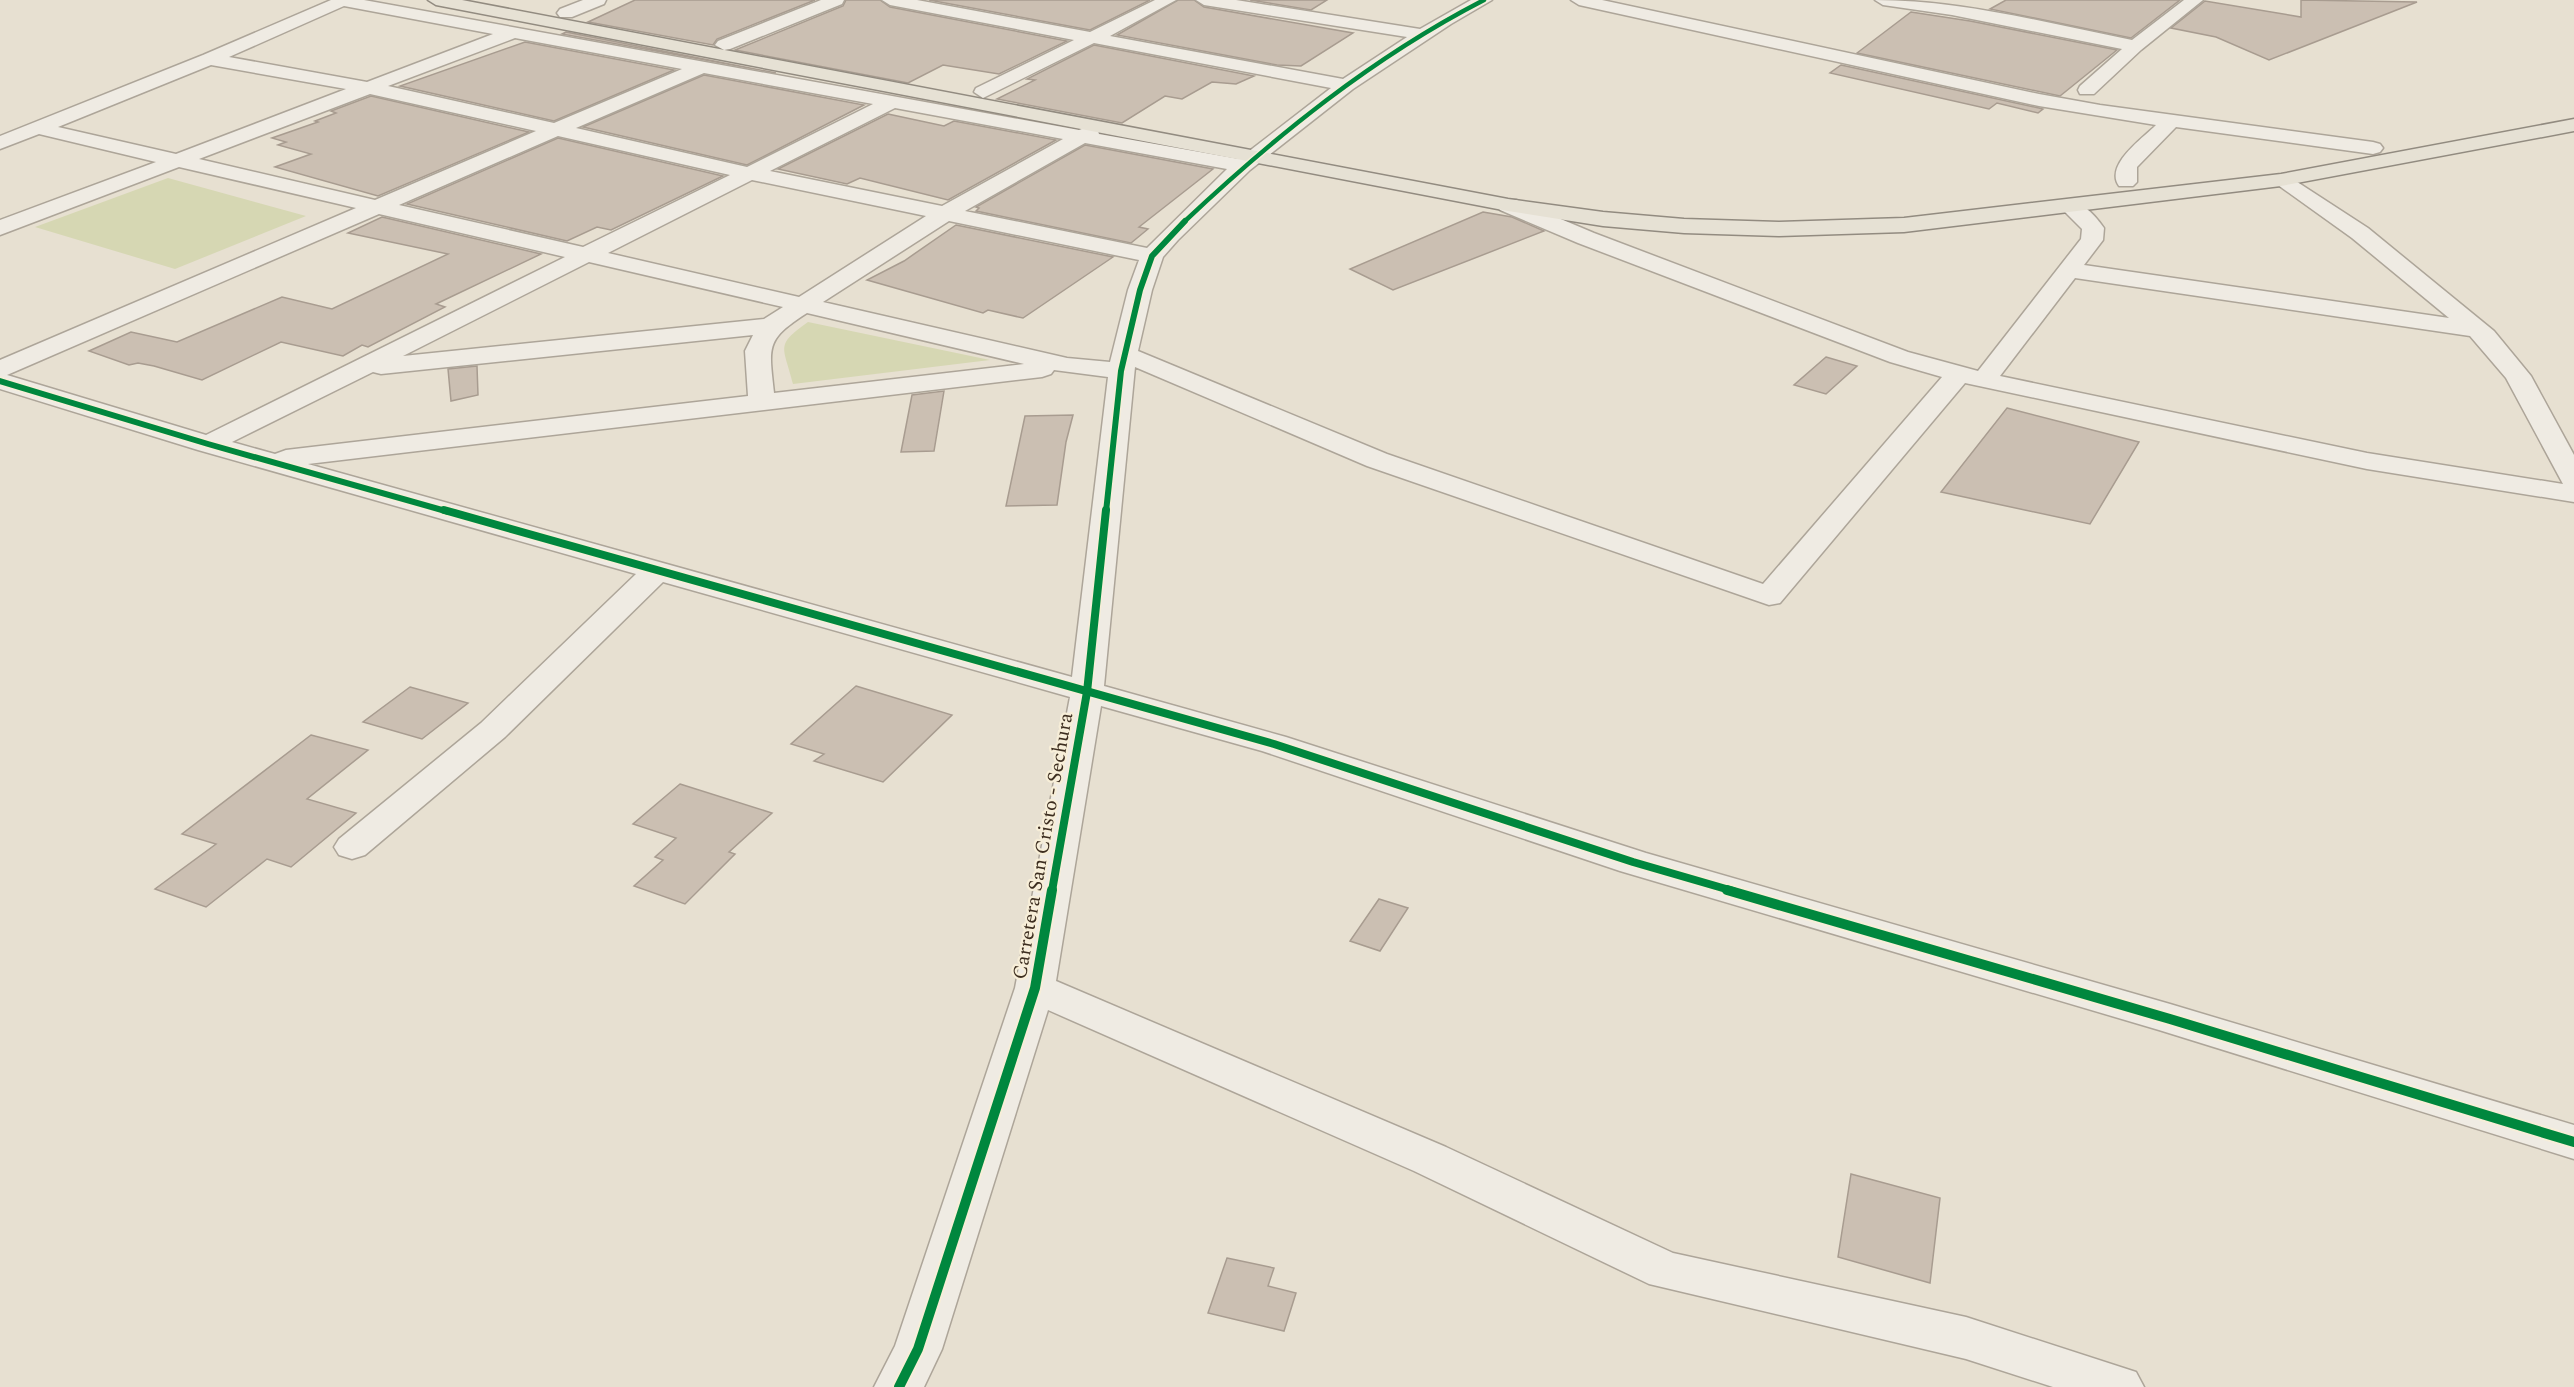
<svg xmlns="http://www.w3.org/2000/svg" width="2574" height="1387" viewBox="0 0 2574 1387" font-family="Spectral,serif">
	<rect width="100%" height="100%" fill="#e7e0d1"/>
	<g fill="#d6d7b3">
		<polygon points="168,178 306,216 175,269 35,227"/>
		<path d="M808,322L990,360L793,384C784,346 774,346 808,322Z"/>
	</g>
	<g fill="#cbbfb2" stroke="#a89c90" stroke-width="1.5">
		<polygon points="635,0 815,0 717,39 713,45 588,22"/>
		<polygon points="846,0 880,0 890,7 1067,41 999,74 943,65 908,83 735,50 843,6"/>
		<polygon points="929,0 1150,0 1090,30"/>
		<polygon points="1178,0 1194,0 1204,7 1353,33 1301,66 1277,65 1117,35"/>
		<polygon points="1250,0 1327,0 1311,10"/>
		<polygon points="2006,0 2180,0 2131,38 1990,9"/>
		<polygon points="2301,0 2417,2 2269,60 2216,37 2171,28 2205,1 2301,17"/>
		<polygon points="1911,12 1970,21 2117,50 2060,96 1857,53"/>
		<polygon points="566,32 776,73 562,34"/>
		<polygon points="525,42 674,70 554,121 400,86"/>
		<polygon points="1094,45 1254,76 1236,84 1212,82 1182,99 1165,96 1122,123 997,99 1035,80 1027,79"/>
		<polygon points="1841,65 2039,108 2043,109 2038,113 1997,103 1989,109 1830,73"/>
		<polygon points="704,75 864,105 747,165 583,127"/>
		<polygon points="371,96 529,132 378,196 275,167 311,154 278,145 286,142 272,138 318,122 315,121 336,113 331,111"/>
		<polygon points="888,114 944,126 954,121 1056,140 948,200 860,178 847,184 778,169"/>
		<polygon points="558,138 723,176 611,230 597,227 567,241 407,204"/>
		<polygon points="1085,145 1213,169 1139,227 1148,229 1131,243 976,211 979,208 976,207"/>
		<polygon points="1483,212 1512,217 1544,231 1393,290 1350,269"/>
		<polygon points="382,217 541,254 436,304 445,307 368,347 362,345 343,356 281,342 202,380 154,366 138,363 129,365 89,351 131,332 177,342 282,297 332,309 448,254 348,233"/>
		<polygon points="956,225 1113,257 1023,318 988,310 983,313 867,280 904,261"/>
		<polygon points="1826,357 1857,366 1826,394 1794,385"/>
		<polygon points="477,366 478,395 451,401 448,369"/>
		<polygon points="944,391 934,451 901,452 912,395"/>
		<polygon points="2007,408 2139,442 2090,524 1941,492"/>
		<polygon points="1073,415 1066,442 1057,505 1006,506 1025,416"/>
		<polygon points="856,686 952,715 883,782 814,761 824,754 791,744"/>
		<polygon points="410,687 468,703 422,739 363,722"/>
		<polygon points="311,735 368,750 307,799 356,813 291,867 267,859 206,907 155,889 216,844 182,834"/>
		<polygon points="680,784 772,813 729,852 735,854 685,904 634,886 663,860 655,857 676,838 633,824"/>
		<polygon points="1379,899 1408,908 1380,951 1350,941"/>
		<polygon points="1851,1174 1940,1198 1930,1283 1838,1257"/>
		<polygon points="1227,1258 1274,1268 1268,1286 1296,1293 1284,1331 1208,1313"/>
	</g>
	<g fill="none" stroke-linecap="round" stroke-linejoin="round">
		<g stroke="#ada599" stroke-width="3">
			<g id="minor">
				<path d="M331,0H364L1079,130L1090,126L1097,128L1099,134L1239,159L1331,88L1094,43L983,98L974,92L976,88L1074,40L890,5L882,0H917L1090,32L1155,0H1176L1110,36L1343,79L1407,37L1204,5L1196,0H1236L1420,29L1471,0H1492L1451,24L1353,89L1250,170L1178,240L1163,257L1152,290L1138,351L1387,454L1763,584L1942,377L1890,362L1578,243L1500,210L1497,205L1500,200H1516L1594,233L1908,352L1978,371L2081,239L2082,229L2059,206L2062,201C2079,197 2095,215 2104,228L2103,240L2084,265L2449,318L2352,238L2271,180L2274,176H2288L2368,228L2494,331L2531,376L2574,455V502L2367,469L1965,383L1780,603L1769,605L1367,466L1135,367L1104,686L1286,737L1646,853L2170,1004L2574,1125V1159L2159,1030L1620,871L1262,751L1101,706L1056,981L1446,1147L1673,1253L1966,1317L2136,1372L2144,1387H2053L1966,1359L1649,1284L1414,1171L1048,1010L942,1349L924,1387H874L895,1346L1015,988L1070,697L663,582L505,737L365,855L352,859L339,855L334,847L339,839L481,723L636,574L198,450L0,389V360L356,208L179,167L0,235V220L156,162L39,134L0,149V136L203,55ZM344,6L493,34L367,82L229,57ZM515,38L682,69L554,123L388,86ZM211,65L346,89L176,154L58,127ZM704,73L873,104L747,167L576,128ZM370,94L536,131L375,200L199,159ZM895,108L1063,139L942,206L770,171ZM558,136L730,175L583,247L399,205ZM1085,143L1227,169L1147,248L965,211ZM752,180L926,216L799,297L608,253ZM379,214L565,257L206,435L7,375ZM949,221L1139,260L1128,290L1110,362L1067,358L823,302ZM589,262L783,307L764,319L403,356ZM2075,278L2470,336L2506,378L2563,484L2367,453L2000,376ZM807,313L1024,364L774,393C769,346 765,340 807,313ZM753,335L745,351L748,396L286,450L275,454L232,442L373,372L381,374ZM1054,370L1108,377L1072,677L308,464L1042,377L1051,374Z"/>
				<polygon points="583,0 606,0 604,4 572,17 560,17 557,13 560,9"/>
				<polygon points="821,0 844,0 842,4 730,49 724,50 715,45 718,41"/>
				<path d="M1571,0H1602L2039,94L2100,105L2373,142L2380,144L2383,148L2380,152L2373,154L2176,127L2137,167V182L2133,186H2119C2104,165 2143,138 2156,125L2039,106L1579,5Z"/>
				<path d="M1875,0C1961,0 2047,23 2132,40L2184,0H2203L2141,50L2094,94H2080L2078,90L2080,86L2122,49L1952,15L1883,5Z"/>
			</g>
		</g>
		<g stroke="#928b80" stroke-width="3">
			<polygon id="major" points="428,0 462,0 1508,199 1603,212 1684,219 1779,222 1904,218 2281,174 2574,119 2574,131 2281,186 1904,232 1779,236 1684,233 1603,226 1508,211 436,5"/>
		</g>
		<use href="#minor" fill="#efebe3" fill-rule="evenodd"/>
		<use href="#major" fill="#e6e1d4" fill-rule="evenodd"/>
		<g stroke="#f7eed8" stroke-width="7">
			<path id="cycleway-far3" d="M1184,222C1274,137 1373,57 1484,0"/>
		</g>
		<g stroke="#f7eed8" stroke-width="9">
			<g id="cycleway-far2">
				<polyline points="0,381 208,444 449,512"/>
				<polyline points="1106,512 1121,371 1140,290 1152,256 1185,221"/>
			</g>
		</g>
		<g stroke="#f7eed8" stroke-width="11">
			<g id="cycleway-far1">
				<polyline points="444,510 1274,744 1633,862 1733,891"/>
				<polyline points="1052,891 1087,692 1106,510"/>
			</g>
		</g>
		<g stroke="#f7eed8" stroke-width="14">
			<g id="cycleway">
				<polyline points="1727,890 2170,1019 2574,1142"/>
				<polyline points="899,1387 918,1349 1035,988 1052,890"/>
			</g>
		</g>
		<use href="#cycleway-far3" stroke="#00873e" stroke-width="4.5"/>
		<use href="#cycleway-far2" stroke="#00873e" stroke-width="6"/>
		<use href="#cycleway-far1" stroke="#00873e" stroke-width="8"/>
		<use href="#cycleway" stroke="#00873e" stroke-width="10"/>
	</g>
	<g text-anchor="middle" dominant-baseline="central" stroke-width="4.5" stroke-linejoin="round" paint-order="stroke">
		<g font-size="20" fill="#3d2e20" stroke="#f7eed8">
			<text transform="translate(1043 846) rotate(-80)">Carretera San Cristo - Sechura</text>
		</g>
	</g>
</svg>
